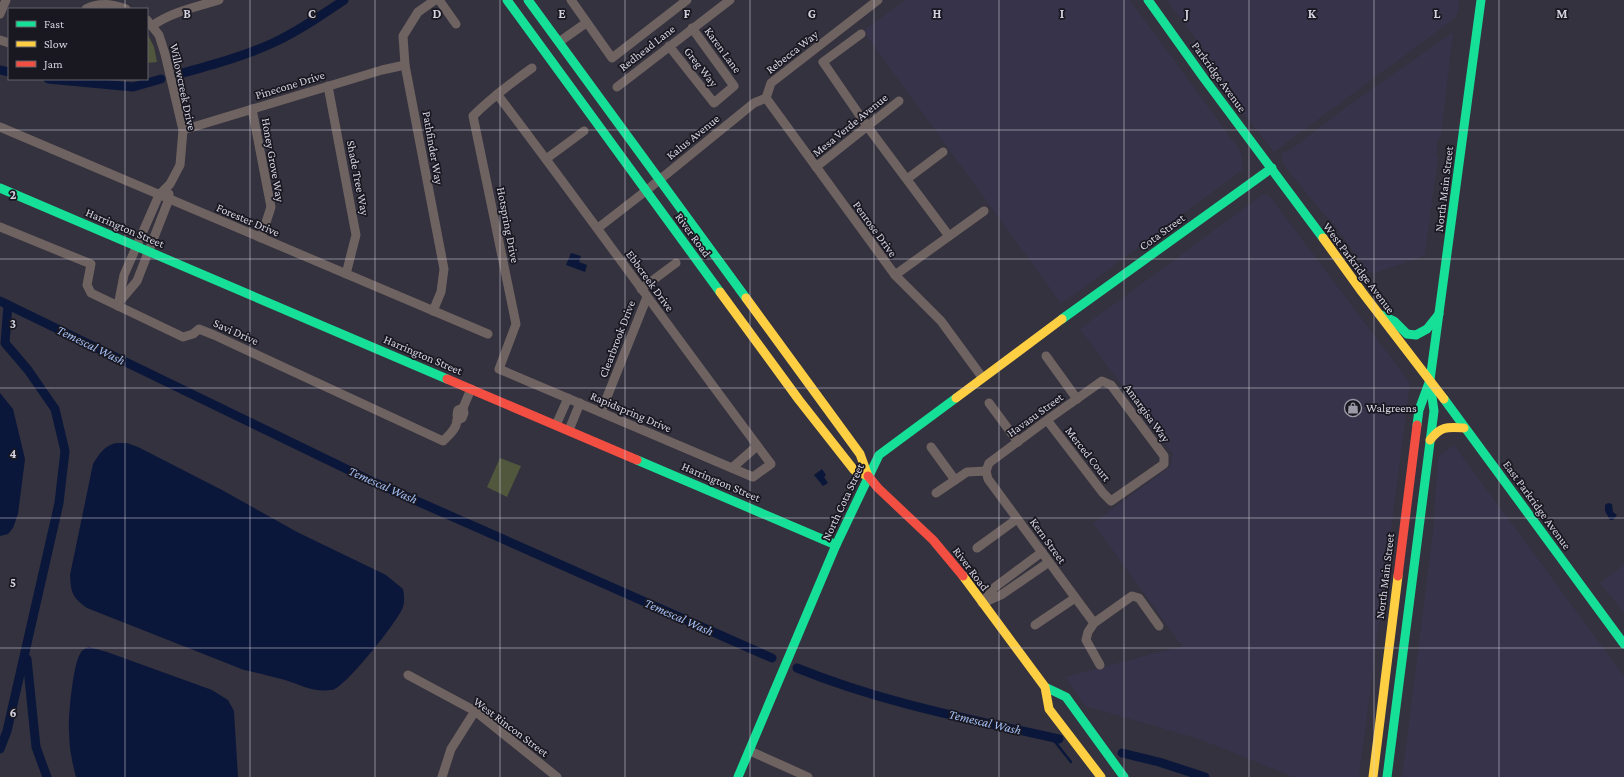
<svg xmlns="http://www.w3.org/2000/svg" width="1624" height="777" viewBox="0 0 1624 777" font-family="'Crimson Pro',serif">
	<rect width="100%" height="100%" fill="#34323e"/>
	<g fill="#37334a">
		<polygon points="905,0 1130,0 1239,149 1242,156 1242,170 1078,292 1066,300 1060,302 863,31"/>
		<polygon points="1167,0 1459,0 1458,12 1455,18 1274,152 1237,105 1211,68 1208,56"/>
		<polygon points="1453,32 1441,135 1438,139 1436,154 1438,157 1425,254 1419,258 1375,273 1368,272 1333,223 1320,210 1284,165 1281,153 1290,150 1344,109"/>
		<polygon points="1262,195 1268,195 1271,198 1410,383 1359,777 1294,777 1199,739 1085,706 1065,677 1182,646 1093,523 1167,469 1171,464 1173,454 1080,329"/>
		<polygon points="1454,445 1624,676 1624,777 1402,777 1433,532 1438,457"/>
		<polygon points="1624,565 1624,612 1600,583"/>
	</g>
	<g fill="#50573c">
		<polygon points="147,33 154,47 157,62 147,63"/>
		<polygon points="500,458 521,466 507,497 487,487"/>
	</g>
	<g fill="#0b173a">
		<polygon points="571,253 581,256 579,262 587,265 585,272 566,265"/>
		<polygon points="0,393 13,409 25,459 18,514 13,528 8,534 0,536"/>
		<path d="M116,443H127L138,447L222,490L297,532L386,575L403,589C404,595 405,601 403,607C399,620 344,689 332,690C311,692 304,686 285,680C271,676 258,673 244,670L87,608C72,597 71,593 70,575L93,464C99,454 104,446 116,443Z"/>
		<polygon points="822,469 826,475 824,477 828,483 823,486 814,475"/>
		<polygon points="1608,503 1612,504 1613,512 1617,515 1613,520 1610,520 1605,511 1605,505"/>
		<path d="M89,647L107,652L212,690L228,700L234,711L238,777H76C72,763 69,746 69,731C68,717 73,665 80,654C82,650 85,648 89,647Z"/>
	</g>
	<g fill="none" stroke-linecap="round" stroke-linejoin="round">
		<polyline stroke="#0b173a" stroke-width="2.5" points="1052,738 1071,762"/>
		<g stroke="#0b173a" stroke-width="9">
			<polyline points="0,70 9,72"/>
			<path d="M179,74C212,65 245,56 275,42C300,30 322,15 344,0"/>
			<polyline points="48,79 133,87 161,79"/>
			<polyline points="0,301 367,479 772,658"/>
			<polyline points="27,659 36,747 47,777"/>
			<path d="M797,668C883,703 969,719 1059,739"/>
			<polyline points="0,749 7,731 59,503 65,451 55,409 28,370 5,343 8,305"/>
			<polyline points="1122,753 1159,762 1205,777"/>
		</g>
		<g stroke="#6f6361" stroke-width="9">
			<polyline points="439,0 456,24"/>
			<polyline points="571,0 612,58 687,0"/>
			<path d="M86,9C99,2 113,4 126,9"/>
			<polyline points="0,14 6,0"/>
			<path d="M152,26C171,12 196,7 219,0"/>
			<polyline points="861,34 823,62 867,126 949,236"/>
			<polyline points="0,40 9,43"/>
			<polyline points="559,42 586,23"/>
			<polyline points="669,46 714,103 734,86 692,28"/>
			<polyline points="328,86 356,235 346,274"/>
			<polyline points="617,87 730,0"/>
			<path d="M497,94C590,217 679,341 771,464L753,477L499,369L516,324L473,116C491,98 511,83 532,68"/>
			<polyline points="766,98 771,83 878,0"/>
			<polyline points="252,109 271,207 261,238"/>
			<polyline points="0,127 488,334"/>
			<polyline points="183,130 382,70 405,65"/>
			<polyline points="546,159 584,131"/>
			<polyline points="816,167 899,101"/>
			<polyline points="907,179 943,152"/>
			<path d="M0,227L91,264L87,285L91,293L183,337L193,334L199,329L214,335L443,441C448,436 457,429 457,420C458,416 456,415 458,410L463,408"/>
			<polyline points="598,228 647,190 754,103 766,98 895,275 941,321 982,377"/>
			<polyline points="895,275 984,211"/>
			<polyline points="641,289 676,263"/>
			<polyline points="120,301 137,281 169,199 169,194"/>
			<polyline points="118,306 124,275 159,195 170,184 180,165 183,130 165,54 159,35 147,20"/>
			<polyline points="433,311 441,292 444,269 405,65 403,36 418,12 435,0"/>
			<polyline points="1046,356 1077,399"/>
			<polyline points="989,403 1018,442"/>
			<polyline points="601,412 647,297"/>
			<polyline points="457,420 462,418 464,413 463,408 471,389"/>
			<polyline points="556,425 568,398"/>
			<polyline points="569,430 580,403"/>
			<polyline points="931,447 955,480"/>
			<polyline points="732,468 757,446"/>
			<polyline points="986,471 989,463 1047,420 1102,381 1111,385 1164,456 1164,464 1111,501 1103,493 1047,420"/>
			<polyline points="986,471 988,479 1094,623"/>
			<polyline points="936,493 967,472 986,471"/>
			<polyline points="977,548 1017,519"/>
			<polyline points="982,603 995,587 1042,552"/>
			<polyline points="983,603 1001,595 1049,562"/>
			<polyline points="1035,625 1075,598"/>
			<polyline points="1100,665 1086,640 1088,632 1094,623 1132,596 1139,598 1159,626"/>
			<polyline points="408,675 475,711 557,777"/>
			<polyline points="750,751 808,777"/>
			<polyline points="442,777 451,749 475,711"/>
		</g>
		<g stroke="#16e098" stroke-width="9">
			<polyline points="507,0 720,292"/>
			<polyline points="528,0 746,298"/>
			<polyline points="1148,0 1203,77 1323,238"/>
			<polyline points="0,188 447,379"/>
			<polyline points="1379,314 1394,321 1407,334 1416,335 1427,329 1439,314"/>
			<polyline points="1062,319 1272,168"/>
			<polyline points="1444,399 1624,644"/>
			<polyline points="1417,425 1419,410 1430,380 1481,0"/>
			<polyline points="637,460 836,545"/>
			<polyline points="1045,687 1066,697 1124,777"/>
			<polyline points="738,777 836,545 879,455 956,398"/>
			<polyline points="1387,777 1434,411 1430,383"/>
		</g>
		<g stroke="#ffcf43" stroke-width="9">
			<polyline points="1323,238 1362,292 1444,399"/>
			<polyline points="720,292 799,400 854,470 868,476"/>
			<polyline points="746,298 860,454 868,476"/>
			<polyline points="956,398 1062,319"/>
			<path d="M1430,440C1441,426 1447,427 1464,428"/>
			<polyline points="963,576 1045,687 1049,709 1101,777"/>
			<polyline points="1373,777 1398,576"/>
		</g>
		<g stroke="#f24e42" stroke-width="9">
			<polyline points="447,379 637,460"/>
			<polyline points="868,476 878,488 933,540 963,576"/>
			<polyline points="1398,576 1417,425"/>
		</g>
	</g>
	<path fill="none" stroke="#d4d2df" stroke-width="1" stroke-opacity="0.55" d="M125,0V9M250,0V777M375,0V777M500,0V777M625,0V777M750,0V777M874,0V777M999,0V777M1124,0V777M1249,0V777M1374,0V777M1499,0V777M125,79V777M0,130H1624M0,259H1624M0,388H1624M0,518H1624M0,648H1624"/>
	<defs>
		<g id="shop-ring" transform="scale(0.9)"><circle r="9.5" fill="#191821" stroke="#9c9aa7" stroke-width="1.5"/><path d="M-5-2.5h2.3a2.7 3.5 0 0 1 5.4 0H5L5.5 6h-11ZM-1.5-2.5h3a1.5 2.3 0 0 0-3 0Z" fill="#9c9aa7"/></g>
	</defs>
	<g fill-rule="evenodd">
		<use href="#shop-ring" x="1353" y="408"/>
	</g>
	<g text-anchor="middle" dominant-baseline="central" stroke-width="3.5" stroke-linejoin="round" paint-order="stroke">
		<g font-size="12" fill="#d4d2df" stroke="#191821">
			<text transform="translate(647 48) rotate(-38)">Redhead Lane</text>
			<text transform="translate(723 50) rotate(54)">Karen Lane</text>
			<text transform="translate(792 52) rotate(-38)">Rebecca Way</text>
			<text transform="translate(701 67) rotate(52)">Greg Way</text>
			<text transform="translate(1219 77) rotate(54)">Parkridge Avenue</text>
			<text transform="translate(290 85) rotate(-17)">Pinecone Drive</text>
			<text transform="translate(183 87) rotate(78)">Willowcreek Drive</text>
			<text transform="translate(850 125) rotate(-39)">Mesa Verde Avenue</text>
			<text transform="translate(693 137) rotate(-39)">Kalus Avenue</text>
			<text transform="translate(433 148) rotate(80)">Pathfinder Way</text>
			<text transform="translate(273 160) rotate(80)">Honey Grove Way</text>
			<text transform="translate(358 178) rotate(79)">Shade Tree Way</text>
			<text transform="translate(1444 189) rotate(-83)">North Main Street</text>
			<text transform="translate(248 220) rotate(23)">Forester Drive</text>
			<text transform="translate(508 225) rotate(79)">Hotspring Drive</text>
			<text transform="translate(125 228) rotate(23)">Harrington Street</text>
			<text transform="translate(875 229) rotate(54)">Penrose Drive</text>
			<text transform="translate(1162 232) rotate(-36)">Cota Street</text>
			<text transform="translate(693 235) rotate(54)">River Road</text>
			<text transform="translate(1359 268) rotate(53)">West Parkridge Avenue</text>
			<text transform="translate(650 281) rotate(54)">Ebbcreek Drive</text>
			<text transform="translate(236 332) rotate(24)">Savi Drive</text>
			<text transform="translate(617 339) rotate(-69)">Clearbrook Drive</text>
			<text transform="translate(423 355) rotate(23)">Harrington Street</text>
			<text transform="translate(631 412) rotate(23)">Rapidspring Drive</text>
			<text transform="translate(1147 413) rotate(54)">Amargisa Way</text>
			<text transform="translate(1035 415) rotate(-36)">Havasu Street</text>
			<text transform="translate(1088 454) rotate(52)">Merced Court</text>
			<text transform="translate(721 482) rotate(23)">Harrington Street</text>
			<text transform="translate(843 502) rotate(-65)">North Cota Street</text>
			<text transform="translate(1537 505) rotate(54)">East Parkridge Avenue</text>
			<text transform="translate(1048 541) rotate(54)">Kern Street</text>
			<text transform="translate(971 569) rotate(53)">River Road</text>
			<text transform="translate(1385 576) rotate(-83)">North Main Street</text>
			<text transform="translate(511 727) rotate(37)">West Rincon Street</text>
		</g>
		<g font-size="12" fill="#d4d2df" stroke="#191821" text-anchor="start">
			<text x="1366" y="408">Walgreens</text>
		</g>
		<g font-size="13" font-style="italic" fill="#a3bef5" stroke="#191821">
			<text transform="translate(91 345) rotate(26)">Temescal Wash</text>
			<text transform="translate(383 485) rotate(24)">Temescal Wash</text>
			<text transform="translate(679 617) rotate(24)">Temescal Wash</text>
			<text transform="translate(985 722) rotate(13)">Temescal Wash</text>
		</g>
	</g>
	<g font-size="13" text-anchor="middle" font-weight="bold" fill="#d4d2df" stroke="#191821" stroke-width="3.5" stroke-linejoin="round" paint-order="stroke">
		<text x="187" y="18">B</text>
		<text x="312" y="18">C</text>
		<text x="437" y="18">D</text>
		<text x="562" y="18">E</text>
		<text x="687" y="18">F</text>
		<text x="812" y="18">G</text>
		<text x="937" y="18">H</text>
		<text x="1062" y="18">I</text>
		<text x="1187" y="18">J</text>
		<text x="1312" y="18">K</text>
		<text x="1437" y="18">L</text>
		<text x="1562" y="18">M</text>
		<text x="13" y="199">2</text>
		<text x="13" y="328">3</text>
		<text x="13" y="458">4</text>
		<text x="13" y="587">5</text>
		<text x="13" y="717">6</text>
	</g>
	<rect x="8" y="8" width="140" height="72" fill="#191821" stroke="#64626d"/>
	<rect x="16" y="21" width="20" height="6" fill="#16e098" stroke="#64626d"/>
	<text x="44" y="28" font-size="12" fill="#d4d2df">Fast</text>
	<rect x="16" y="41" width="20" height="6" fill="#ffcf43" stroke="#64626d"/>
	<text x="44" y="48" font-size="12" fill="#d4d2df">Slow</text>
	<rect x="16" y="61" width="20" height="6" fill="#f24e42" stroke="#64626d"/>
	<text x="44" y="68" font-size="12" fill="#d4d2df">Jam</text>
</svg>
